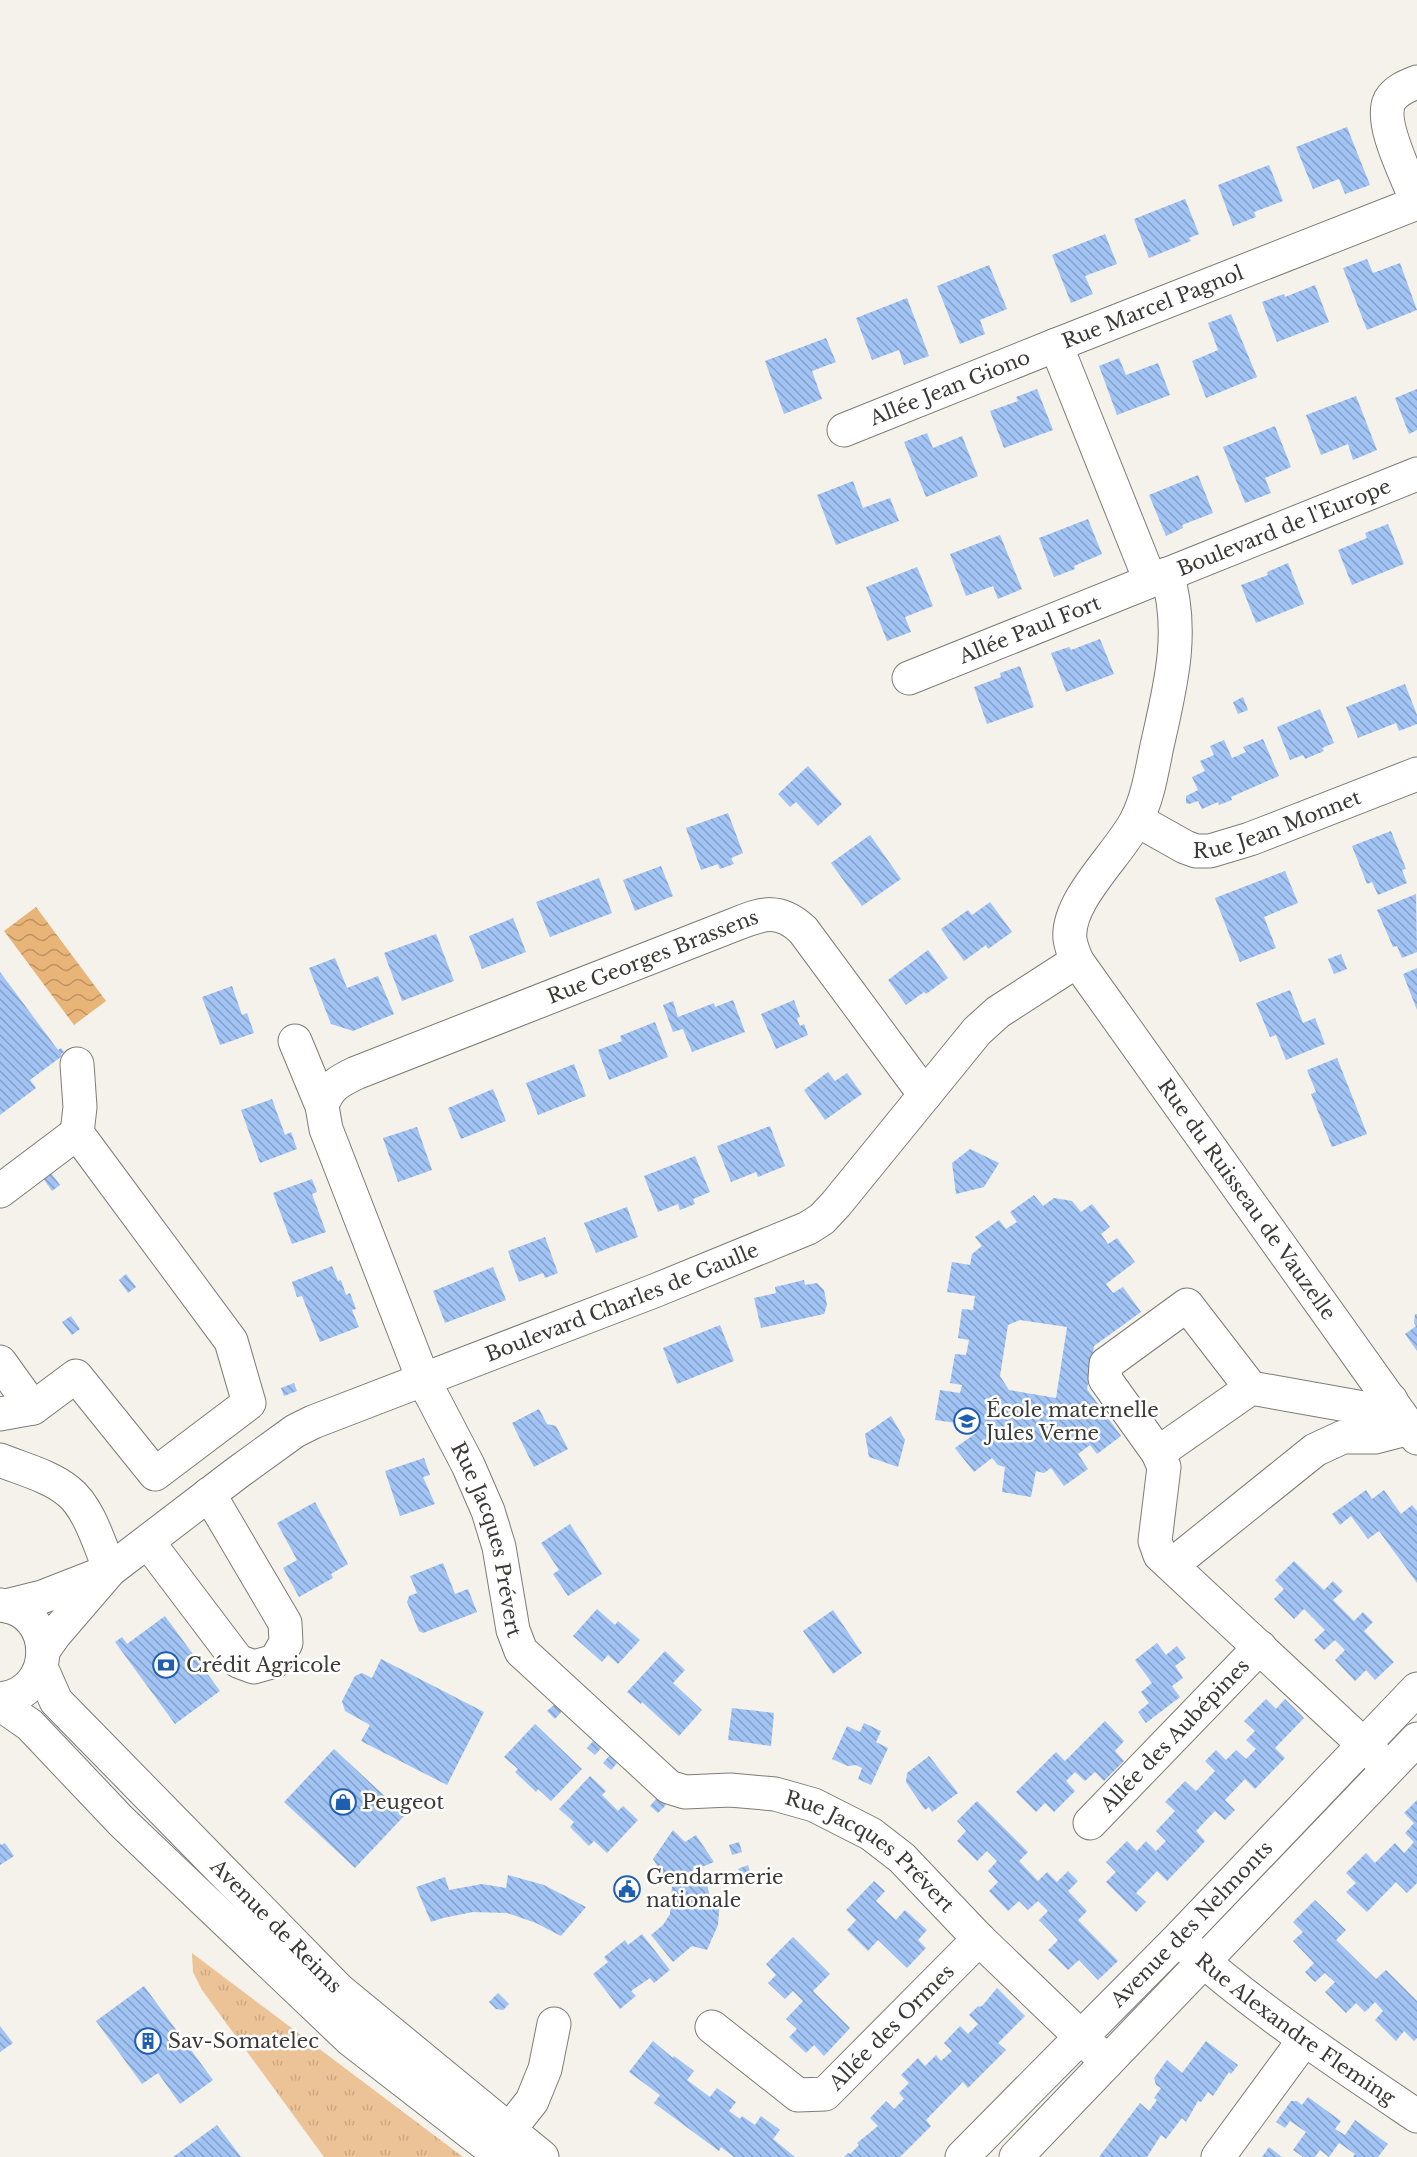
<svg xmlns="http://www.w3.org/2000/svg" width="1417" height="2157" viewBox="0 0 1417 2157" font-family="'Libre Baskerville',serif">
	<defs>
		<pattern id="grass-tufts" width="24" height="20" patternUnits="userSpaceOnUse" patternTransform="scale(1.5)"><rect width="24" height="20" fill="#ecc397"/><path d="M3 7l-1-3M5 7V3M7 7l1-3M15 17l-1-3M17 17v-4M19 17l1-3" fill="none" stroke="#cba883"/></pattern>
		<pattern id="water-waves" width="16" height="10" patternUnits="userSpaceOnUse" patternTransform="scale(1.5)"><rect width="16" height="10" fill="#e8b478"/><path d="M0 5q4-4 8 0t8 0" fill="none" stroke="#bd9363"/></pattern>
		<pattern id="building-back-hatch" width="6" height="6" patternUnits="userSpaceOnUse" patternTransform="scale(1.5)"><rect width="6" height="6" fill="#a1c4f5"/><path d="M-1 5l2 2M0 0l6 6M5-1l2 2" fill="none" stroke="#84a0c7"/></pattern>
	</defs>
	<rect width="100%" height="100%" fill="#f5f1eb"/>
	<polygon fill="url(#grass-tufts)" points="192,1953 463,2157 324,2157 202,1990 193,1972"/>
	<polygon fill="url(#water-waves)" points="36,907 106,1001 74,1025 4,931"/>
	<g fill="url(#building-back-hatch)" fill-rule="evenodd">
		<polygon points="1347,127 1370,185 1345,194 1339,179 1313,189 1296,147"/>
		<polygon points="1269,165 1283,201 1254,212 1256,217 1233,226 1218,185"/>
		<polygon points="1185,199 1199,234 1189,238 1191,241 1149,258 1134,219"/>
		<polygon points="1105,234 1117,264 1085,276 1093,294 1071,303 1052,255"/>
		<polygon points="1367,259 1373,273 1400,263 1417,310 1367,330 1343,268"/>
		<polygon points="989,265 1007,309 980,320 985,334 960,344 937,286"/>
		<polygon points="1315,285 1329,322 1277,342 1262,302 1284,294 1285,297"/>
		<polygon points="907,298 929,356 904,365 899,350 872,360 856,318"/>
		<polygon points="1231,314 1257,377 1206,398 1192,361 1218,350 1208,323"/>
		<polygon points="826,338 836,362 812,371 822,399 784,414 765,361"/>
		<polygon points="1119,358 1126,375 1158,363 1170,395 1117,415 1099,366"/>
		<polygon points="1037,389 1053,430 1004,448 990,411 1018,401 1016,397"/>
		<polygon points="1417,389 1417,430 1409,434 1395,398"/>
		<polygon points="1356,396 1377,450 1353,460 1348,444 1321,455 1306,415"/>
		<polygon points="1275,426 1291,467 1265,478 1271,493 1245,503 1223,447"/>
		<polygon points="927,433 933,448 962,436 978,476 926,497 904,442"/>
		<polygon points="1198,475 1213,513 1182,525 1183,528 1166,536 1149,495"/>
		<polygon points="853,481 863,508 890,498 899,521 836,545 817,495"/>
		<polygon points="1088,519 1102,554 1074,566 1075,569 1054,577 1039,538"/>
		<polygon points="1388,524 1404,564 1352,585 1338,550 1367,538 1365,533"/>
		<polygon points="1000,535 1022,589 998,599 993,586 966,596 950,554"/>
		<polygon points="1288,563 1304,604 1256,623 1241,585 1268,575 1267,572"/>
		<polygon points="917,567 933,606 905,617 911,632 887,641 866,587"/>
		<polygon points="1100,639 1114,674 1066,692 1051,653 1069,647 1071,650"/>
		<polygon points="1020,666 1034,707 987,724 974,687 1001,677 1000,673"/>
		<polygon points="1405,684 1417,715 1417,724 1399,731 1396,723 1358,738 1346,707"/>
		<polygon points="1243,697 1248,710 1238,714 1233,702"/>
		<polygon points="1320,709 1334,743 1322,748 1324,751 1305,759 1303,755 1290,760 1277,727"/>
		<polygon points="1263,739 1279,776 1231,797 1232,800 1219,805 1218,802 1202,809 1198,801 1189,804 1186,803 1186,796 1198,790 1192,777 1205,771 1200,761 1214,755 1210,746 1224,740 1232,758 1246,752 1243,747"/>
		<polygon points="808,766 842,804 818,826 796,802 790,807 778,794"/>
		<polygon points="728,813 743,853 731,858 734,864 720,869 718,864 701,870 686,828"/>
		<polygon points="1391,831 1406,869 1402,870 1407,883 1378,895 1372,882 1367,884 1352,846"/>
		<polygon points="870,835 901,879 862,906 831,863"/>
		<polygon points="661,866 673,896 635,911 623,880"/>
		<polygon points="1285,871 1298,903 1264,917 1276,948 1240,962 1215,898"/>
		<polygon points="599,878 612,913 550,937 536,902"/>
		<polygon points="1416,894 1417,952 1402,958 1397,946 1393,947 1377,910"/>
		<polygon points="990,902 1012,932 988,949 986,945 964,961 941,929 968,910 972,915"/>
		<polygon points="513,918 526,952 482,969 469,936"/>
		<polygon points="436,934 454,981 402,1001 384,953"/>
		<polygon points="928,950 948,978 926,994 924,992 906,1005 888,980"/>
		<polygon points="1341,954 1347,969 1334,974 1328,959"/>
		<polygon points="335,958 347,988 378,976 394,1014 353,1031 331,1024 309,968"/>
		<polygon points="1417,968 1417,1010 1403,974"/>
		<polygon points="0,972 58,1050 61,1048 64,1052 61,1054 62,1056 30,1080 36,1088 0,1115"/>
		<polygon points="232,986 242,1015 247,1013 254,1033 220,1045 202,997"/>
		<polygon points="1290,990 1303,1023 1315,1018 1325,1044 1286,1060 1276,1035 1270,1037 1256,1003"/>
		<polygon points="733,1000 745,1032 692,1052 683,1029 673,1032 663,1005 673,1001 678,1017 714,1003 715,1007"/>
		<polygon points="794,1000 800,1017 797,1018 798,1022 800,1026 804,1024 808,1035 776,1049 761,1014"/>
		<polygon points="655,1022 668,1057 609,1080 598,1050 622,1041 620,1036"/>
		<polygon points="1337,1058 1367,1134 1332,1147 1311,1094 1316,1092 1307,1070"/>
		<polygon points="574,1064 586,1096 538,1115 526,1083"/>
		<polygon points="828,1072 835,1081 847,1073 862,1094 825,1120 804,1090"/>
		<polygon points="493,1089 506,1121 461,1139 448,1108"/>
		<polygon points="272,1099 285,1135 291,1132 297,1149 260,1163 241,1110"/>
		<polygon points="770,1126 785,1166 758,1177 756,1172 731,1182 717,1146"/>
		<polygon points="417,1127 432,1170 398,1182 383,1138"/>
		<polygon points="970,1149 999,1163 984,1187 956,1194 952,1163"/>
		<polygon points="695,1156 710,1192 693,1199 695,1204 680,1210 678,1204 658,1212 644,1176"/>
		<polygon points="51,1173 60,1185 52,1191 43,1178"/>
		<polygon points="312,1179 317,1192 312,1194 326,1232 292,1244 273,1193"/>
		<path d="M1034,1195L1043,1206L1054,1198L1072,1201L1081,1212L1092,1204L1110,1227L1101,1234L1108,1244L1117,1238L1135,1262L1106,1284L1113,1293L1123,1287L1141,1312L1094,1346L1087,1389L1121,1436L1097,1454L1090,1445L1078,1454L1088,1469L1064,1486L1051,1468L1044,1473L1036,1471L1031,1497L1002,1492L1005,1467L998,1465L992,1458L974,1472L955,1448L976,1433L971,1425L935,1420L940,1390L960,1393L962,1385L950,1383L955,1354L966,1355L969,1340L958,1338L962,1309L973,1310L975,1296L947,1292L952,1262L970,1265L972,1254L982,1246L975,1237L999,1220L1006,1229L1017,1222L1010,1212ZM1020,1320L1067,1327L1056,1398L1009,1390L1000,1376L1008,1325Z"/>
		<polygon points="627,1207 638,1237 596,1253 584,1223"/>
		<polygon points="545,1237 558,1273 545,1278 543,1273 519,1282 508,1251"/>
		<polygon points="332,1266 338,1281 341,1280 346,1295 350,1293 356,1309 352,1310 359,1327 320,1342 302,1296 297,1297 292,1282"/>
		<polygon points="493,1267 506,1300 445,1323 433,1291"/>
		<polygon points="126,1274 136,1287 128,1293 119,1280"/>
		<polygon points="804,1280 805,1285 817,1283 824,1290 827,1305 824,1314 761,1328 754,1298 776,1293 775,1287"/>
		<polygon points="1415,1314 1417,1314 1417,1351 1405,1334 1416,1326 1414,1323"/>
		<polygon points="71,1316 80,1329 72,1335 62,1322"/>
		<polygon points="720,1325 734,1361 677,1384 663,1348"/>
		<polygon points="294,1383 297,1391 284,1396 281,1388"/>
		<polygon points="539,1409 547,1424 556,1426 568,1449 534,1467 512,1423"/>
		<polygon points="891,1416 905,1440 898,1467 869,1457 865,1434"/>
		<polygon points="424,1458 430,1475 423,1477 435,1504 400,1516 385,1471"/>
		<polygon points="1366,1490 1372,1499 1384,1490 1401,1514 1412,1505 1417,1511 1417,1583 1379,1531 1368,1539 1351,1516 1340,1525 1332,1514"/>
		<polygon points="315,1502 348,1564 331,1574 333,1578 299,1597 283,1568 297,1560 277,1523"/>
		<polygon points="570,1524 602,1574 568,1596 553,1574 559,1570 541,1543"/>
		<polygon points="1294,1561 1324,1590 1333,1581 1343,1591 1333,1600 1354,1621 1363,1612 1373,1622 1364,1631 1394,1662 1375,1680 1366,1670 1355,1681 1335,1660 1345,1650 1335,1640 1324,1650 1314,1640 1325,1630 1304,1609 1294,1619 1274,1599 1284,1589 1275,1580"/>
		<polygon points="443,1563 455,1594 468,1589 477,1612 423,1633 419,1631 407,1602 409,1596 417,1593 410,1576"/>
		<polygon points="597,1609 615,1625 618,1621 640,1640 618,1664 608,1655 602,1662 573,1636"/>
		<polygon points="833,1610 862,1653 833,1674 803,1631"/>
		<polygon points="165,1616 220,1691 175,1724 115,1642 122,1637 127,1644"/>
		<polygon points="1157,1643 1166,1655 1177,1646 1186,1658 1175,1666 1183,1678 1172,1686 1180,1697 1146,1723 1138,1712 1149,1703 1141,1692 1152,1683 1135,1660"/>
		<polygon points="665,1651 685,1670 673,1683 702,1710 679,1736 642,1702 641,1704 627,1692"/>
		<polygon points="381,1659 484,1712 447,1785 361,1741 370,1725 345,1711 342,1701 355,1676 362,1673 372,1678"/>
		<polygon points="1266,1699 1276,1709 1285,1699 1304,1718 1275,1748 1285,1758 1255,1789 1245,1779 1225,1800 1235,1810 1225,1820 1215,1811 1196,1831 1205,1841 1196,1851 1167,1881 1157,1871 1136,1893 1146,1902 1136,1912 1106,1882 1116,1872 1106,1862 1127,1841 1137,1851 1146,1841 1156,1851 1166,1841 1156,1831 1175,1811 1165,1802 1185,1781 1196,1791 1215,1771 1205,1761 1216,1750 1226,1760 1236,1750 1246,1759 1256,1749 1246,1740 1255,1731 1244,1721"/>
		<polygon points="555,1704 562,1711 555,1719 547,1711"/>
		<polygon points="732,1708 774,1713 771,1746 728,1740"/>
		<polygon points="1105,1721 1124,1741 1115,1751 1124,1761 1104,1781 1095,1772 1085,1781 1075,1772 1066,1781 1075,1791 1054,1812 1045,1803 1036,1812 1016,1792 1056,1752 1065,1761"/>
		<polygon points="864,1723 881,1731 876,1742 888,1748 871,1785 858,1779 862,1768 856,1765 848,1766 832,1759 847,1726 860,1732"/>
		<polygon points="535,1724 582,1769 551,1801 538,1789 536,1792 515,1772 518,1769 504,1757"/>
		<polygon points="594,1740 602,1747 595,1755 587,1748"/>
		<polygon points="334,1749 405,1815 355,1868 284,1802"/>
		<polygon points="610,1755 618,1762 611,1770 603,1763"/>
		<polygon points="929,1756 958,1793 932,1812 929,1807 925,1810 906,1782 907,1773"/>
		<polygon points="590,1776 606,1791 602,1795 618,1811 623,1806 638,1820 607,1853 594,1841 589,1846 570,1827 574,1822 559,1809"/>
		<polygon points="657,1798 666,1805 658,1813 650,1806"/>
		<polygon points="1417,1800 1417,1883 1407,1893 1396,1882 1367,1912 1346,1892 1356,1883 1346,1873 1366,1853 1375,1863 1395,1843 1404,1853 1407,1850 1414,1842 1405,1833 1414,1823 1404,1813"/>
		<polygon points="977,1801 1028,1852 1019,1861 1038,1881 1047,1872 1057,1882 1068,1871 1078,1881 1068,1891 1087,1911 1078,1920 1118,1961 1098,1980 1079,1960 1068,1970 1048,1950 1058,1940 1039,1920 1048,1911 1038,1901 1028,1910 1019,1901 1008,1911 989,1891 998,1882 988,1871 997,1861 987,1851 977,1861 957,1841 966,1831 957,1821"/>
		<polygon points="673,1830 685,1842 696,1835 714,1862 667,1881 653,1859"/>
		<polygon points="739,1842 742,1852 732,1855 729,1845"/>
		<polygon points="0,1843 1,1845 5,1843 14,1856 0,1865"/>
		<polygon points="748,1865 751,1875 742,1879 738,1869"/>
		<polygon points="508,1875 544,1885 586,1907 561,1936 536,1923 507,1913 473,1912 443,1918 431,1922 416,1887 445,1877 449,1890 482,1884 506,1888"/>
		<polygon points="705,1877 710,1897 720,1898 718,1925 707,1950 692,1946 673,1962 651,1935 663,1925 670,1914 672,1887"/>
		<polygon points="874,1881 885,1891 876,1901 896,1920 905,1910 927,1930 918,1940 926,1948 907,1968 878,1940 868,1951 847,1930 856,1920 846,1910"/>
		<polygon points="1315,1900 1346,1930 1336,1940 1376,1979 1386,1970 1417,2001 1417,2038 1414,2041 1404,2031 1396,2041 1375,2020 1383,2011 1375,2002 1365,2012 1356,2003 1346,2013 1325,1992 1335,1982 1328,1976 1325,1973 1315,1982 1305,1972 1314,1963 1293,1941 1303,1932 1293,1922"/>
		<polygon points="642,1934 670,1970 654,1983 650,1978 631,1991 636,1996 620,2009 593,1974 608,1962 604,1957 625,1940 628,1945"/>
		<polygon points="793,1937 830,1974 813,1991 850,2028 824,2056 814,2045 806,2053 789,2037 797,2029 786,2019 803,2001 793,1991 785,1999 768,1983 776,1975 766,1964"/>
		<polygon points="144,1986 213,2080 180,2104 158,2073 142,2084 96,2021"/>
		<polygon points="997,1988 1025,2016 998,2043 1006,2050 968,2088 963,2082 926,2120 931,2126 900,2157 844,2157 848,2153 850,2154 859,2145 857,2143 878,2126 870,2118 886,2101 894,2109 904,2099 899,2093 909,2083 901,2075 918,2058 925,2066 936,2055 941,2061 952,2051 944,2043 960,2026 968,2034 978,2024 969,2015 978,2006 980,2007 983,2005"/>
		<polygon points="498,1993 509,2004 503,2010 496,2009 489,2002"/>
		<polygon points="0,2026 13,2043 0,2052"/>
		<polygon points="653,2041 673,2058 674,2056 694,2071 687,2080 710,2097 717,2088 736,2102 729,2111 740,2119 742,2116 755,2125 761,2116 780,2130 773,2139 795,2157 734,2157 721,2147 719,2151 654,2103 660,2095 629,2072"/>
		<polygon points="1206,2041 1238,2065 1231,2074 1229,2072 1213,2096 1208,2092 1201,2102 1198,2101 1186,2122 1182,2118 1166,2139 1161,2135 1147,2157 1099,2157 1140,2103 1149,2111 1157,2100 1154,2098 1161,2088 1156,2085 1154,2078 1167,2060 1182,2073"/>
		<polygon points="1308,2097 1341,2121 1335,2129 1345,2135 1355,2120 1388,2144 1378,2157 1353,2157 1355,2154 1339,2143 1329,2157 1320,2150 1315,2157 1303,2157 1293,2150 1306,2132 1290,2121 1285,2128 1276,2122 1291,2101 1297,2101 1302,2105"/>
		<polygon points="217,2125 241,2157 173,2157"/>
		<polygon points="1269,2147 1282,2157 1262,2157"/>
	</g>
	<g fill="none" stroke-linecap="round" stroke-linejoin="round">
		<g stroke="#7f7b76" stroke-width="35">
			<g id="minor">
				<path d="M1417,82C1407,86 1396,90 1390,100C1378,122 1408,178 1417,202"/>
				<path id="s1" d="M844,430L1056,345"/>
				<path id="s2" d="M1167,574C1185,632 1170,688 1157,746C1152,770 1148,798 1136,821C1119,854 1066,901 1070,939C1071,947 1074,954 1077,961L1417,1438"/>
				<path id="s3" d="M1150,580L1056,345L1417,203"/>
				<path id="s4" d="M909,678L1417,474"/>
				<path id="s5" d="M1137,820L1185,847L1196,851H1210L1250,839L1417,774"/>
				<path id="s6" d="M295,1041L322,1106L326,1129L423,1379L468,1465L488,1511L499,1547L513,1630L521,1651L669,1787L685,1792L730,1790L775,1794L814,1805L871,1834L902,1858L979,1939L1107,2062"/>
				<path id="s7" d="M322,1106C328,1087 339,1081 356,1073L736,924C763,913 780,908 803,930L925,1095"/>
				<polyline points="77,1133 80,1107 77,1064"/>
				<polyline points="0,1191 77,1133 231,1341 249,1403 155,1474 76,1376 33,1408 0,1362"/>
				<polyline points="1251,1388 1158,1453 1105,1379 1106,1364 1187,1305 1251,1388 1369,1409 1391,1400"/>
				<polyline points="0,1414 33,1408"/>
				<polyline points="1158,1453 1164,1467 1155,1541 1160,1555 1379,1759"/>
				<path d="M0,1460C22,1469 50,1476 68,1491C89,1507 100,1546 110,1570"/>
				<polyline points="148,1542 238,1661 254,1667 275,1661 286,1643 285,1623 209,1494"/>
				<polyline points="1172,1565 1315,1450 1343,1437 1375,1437 1410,1428"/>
				<polyline points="6,1606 42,1597 106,1572"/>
				<path id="s8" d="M43,1651L55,1634L110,1570L237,1473L295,1431L313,1422L654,1291L808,1228L822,1219L836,1204L977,1031L998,1012L1077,961"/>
				<path id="s9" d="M1090,1823L1260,1647"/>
				<path id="s10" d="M1187,1947C1258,2010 1338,2063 1417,2116"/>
				<path id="s11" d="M712,2027L798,2095L825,2094L979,1939"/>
				<polyline points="493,2150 532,2101 545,2069 554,2024"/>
				<path id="s12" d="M962,2157L1178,1939L1417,1689"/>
				<polyline points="1016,2157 1417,1739"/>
				<polyline points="1218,2157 1304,2040"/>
			</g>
		</g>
		<g stroke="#7f7b76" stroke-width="35">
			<g id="major">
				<path d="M0,1605C57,1610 57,1693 0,1699"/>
				<path id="s13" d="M41,1667L56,1701L339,1990L542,2157"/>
				<polyline points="0,1704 30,1725 121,1821 351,2040 502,2157"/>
			</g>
		</g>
		<use href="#minor" stroke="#fff" stroke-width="33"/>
		<use href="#major" stroke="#fff" stroke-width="33"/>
	</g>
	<defs>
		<g id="school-ring" transform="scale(1.35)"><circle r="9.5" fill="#fff" stroke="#205fb0" stroke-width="1.5"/><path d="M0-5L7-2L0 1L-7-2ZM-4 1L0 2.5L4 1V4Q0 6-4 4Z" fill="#205fb0"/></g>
		<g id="bank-ring" transform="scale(1.35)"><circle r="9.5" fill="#fff" stroke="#205fb0" stroke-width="1.5"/><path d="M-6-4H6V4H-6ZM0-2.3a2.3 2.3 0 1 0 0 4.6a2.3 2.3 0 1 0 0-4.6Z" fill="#205fb0"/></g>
		<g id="shop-ring" transform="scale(1.35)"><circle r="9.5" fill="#fff" stroke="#205fb0" stroke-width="1.5"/><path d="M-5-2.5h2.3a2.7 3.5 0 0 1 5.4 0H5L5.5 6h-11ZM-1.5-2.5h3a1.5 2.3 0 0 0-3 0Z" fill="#205fb0"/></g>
		<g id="civic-ring" transform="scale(1.35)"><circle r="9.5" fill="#fff" stroke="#205fb0" stroke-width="1.5"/><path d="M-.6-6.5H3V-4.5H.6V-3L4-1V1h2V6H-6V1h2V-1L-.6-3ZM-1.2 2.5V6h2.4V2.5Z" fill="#205fb0"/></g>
		<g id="building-ring" transform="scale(1.35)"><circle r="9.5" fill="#fff" stroke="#205fb0" stroke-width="1.5"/><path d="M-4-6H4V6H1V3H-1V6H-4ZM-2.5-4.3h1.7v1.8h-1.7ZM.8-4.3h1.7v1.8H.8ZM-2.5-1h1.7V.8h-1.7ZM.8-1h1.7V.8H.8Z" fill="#205fb0"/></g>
	</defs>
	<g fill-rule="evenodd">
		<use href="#school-ring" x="967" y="1421"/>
		<use href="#bank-ring" x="166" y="1665"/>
		<use href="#shop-ring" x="343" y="1802"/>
		<use href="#civic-ring" x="627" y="1889"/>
		<use href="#building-ring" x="148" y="2041"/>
	</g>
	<g text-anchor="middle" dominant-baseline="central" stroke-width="5" stroke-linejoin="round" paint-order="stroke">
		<g font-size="20" fill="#3b3a38" stroke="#fff">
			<text stroke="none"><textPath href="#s3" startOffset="357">Rue Marcel Pagnol</textPath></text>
			<text stroke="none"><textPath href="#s1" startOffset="114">Allée Jean Giono</textPath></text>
			<text stroke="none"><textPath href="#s4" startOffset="404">Boulevard de l'Europe</textPath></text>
			<text stroke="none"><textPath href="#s4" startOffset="130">Allée Paul Fort</textPath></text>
			<text stroke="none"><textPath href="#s5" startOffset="152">Rue Jean Monnet</textPath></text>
			<text stroke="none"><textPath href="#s7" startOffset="368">Rue Georges Brassens</textPath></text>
			<text stroke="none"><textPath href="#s2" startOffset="706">Rue du Ruisseau de Vauzelle</textPath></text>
			<text stroke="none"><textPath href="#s8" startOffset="688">Boulevard Charles de Gaulle</textPath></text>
			<text stroke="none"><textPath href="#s6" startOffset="536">Rue Jacques Prévert</textPath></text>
			<text stroke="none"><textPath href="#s9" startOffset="122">Allée des Aubépines</textPath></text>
			<text stroke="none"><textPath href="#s6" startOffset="1074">Rue Jacques Prévert</textPath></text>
			<text stroke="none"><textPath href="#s12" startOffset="327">Avenue des Nelmonts</textPath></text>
			<text stroke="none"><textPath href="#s13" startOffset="352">Avenue de Reims</textPath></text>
			<text stroke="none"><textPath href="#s11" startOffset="231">Allée des Ormes</textPath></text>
			<text stroke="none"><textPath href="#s10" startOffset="136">Rue Alexandre Fleming</textPath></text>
		</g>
		<g font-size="20" fill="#3b3a38" stroke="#fff" text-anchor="start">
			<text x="986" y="1410">École maternelle<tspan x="986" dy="23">Jules Verne</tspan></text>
			<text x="186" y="1665">Crédit Agricole</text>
			<text x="362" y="1802">Peugeot</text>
			<text x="646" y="1877">Gendarmerie<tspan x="646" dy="23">nationale</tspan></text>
			<text x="168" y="2041">Sav-Somatelec</text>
		</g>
	</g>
</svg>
